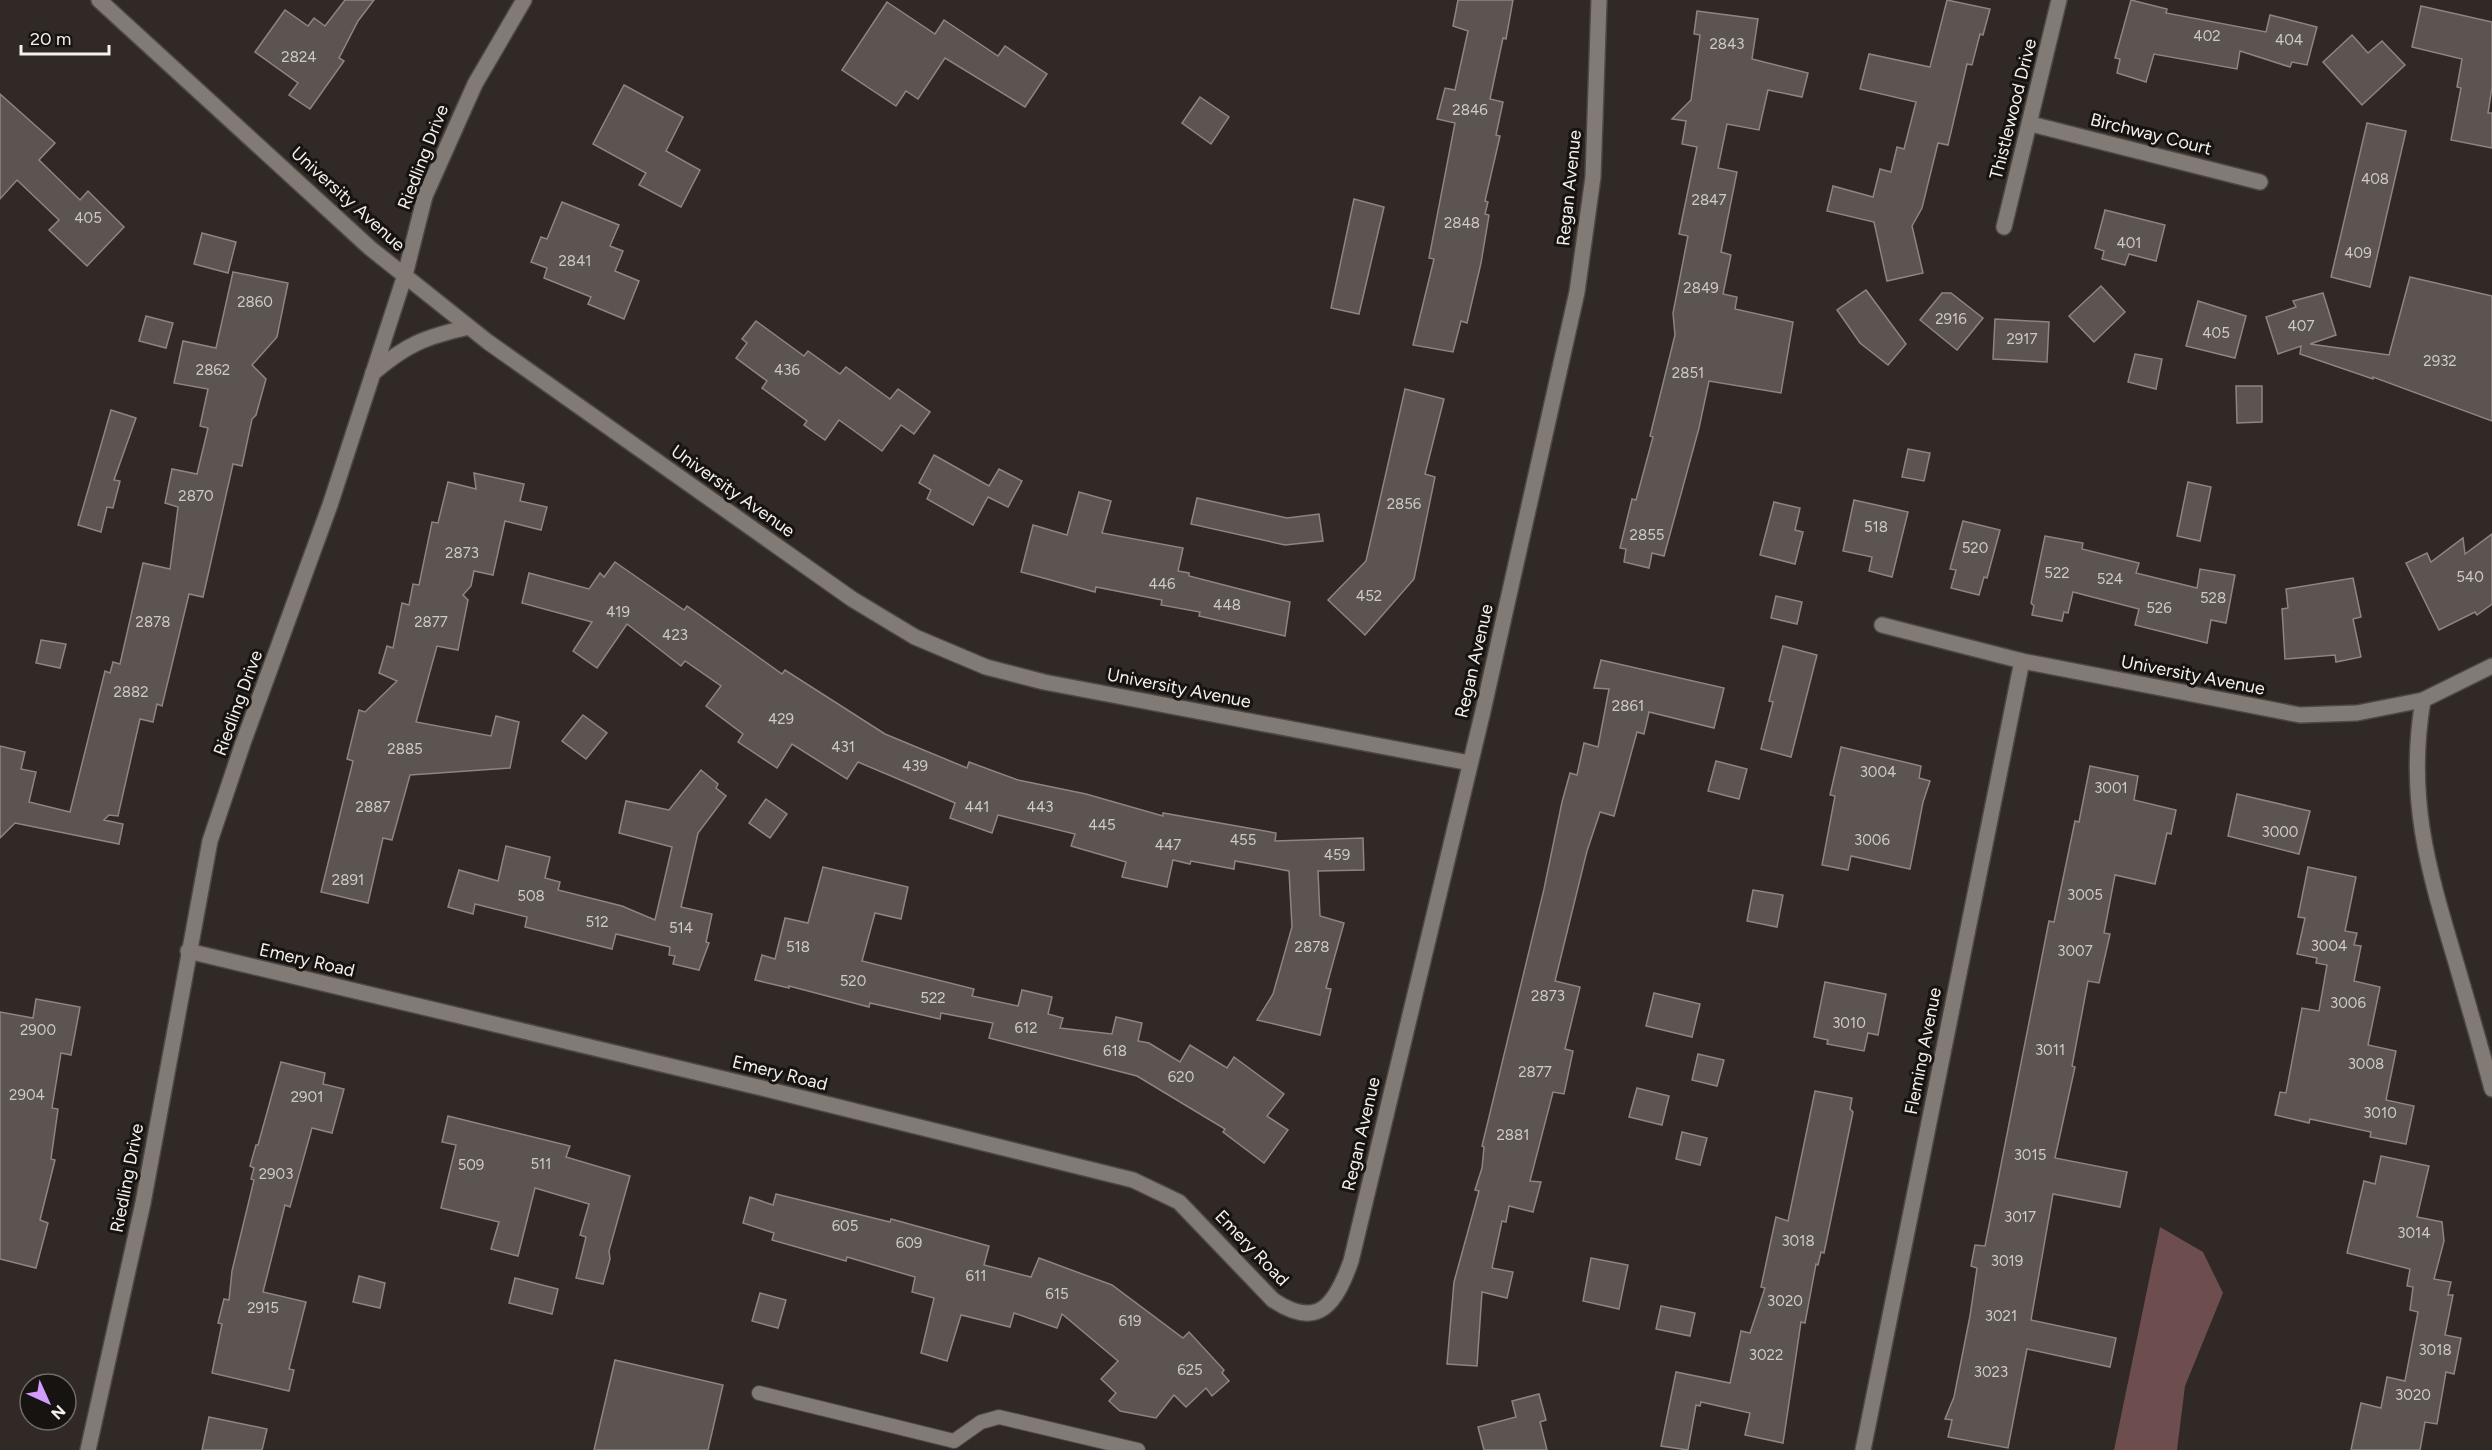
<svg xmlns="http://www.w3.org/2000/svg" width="2492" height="1450" viewBox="0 0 2492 1450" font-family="Figtree,sans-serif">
	<rect width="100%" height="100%" fill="#302925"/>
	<polygon fill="#6e4d4f" points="2160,1227 2203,1252 2223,1293 2185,1386 2177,1450 2114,1450"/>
	<g fill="#5c5451" stroke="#8e8582" stroke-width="1.5">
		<polygon points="345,0 374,0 358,21 339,58 344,61 310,109 289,95 298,83 255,52 285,10 308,26 314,18 325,26"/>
		<polygon points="1458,0 1513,0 1506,39 1503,38 1490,99 1503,102 1496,135 1500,136 1485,201 1488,202 1485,214 1489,215 1481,263 1467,323 1461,321 1453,352 1413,345 1434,259 1429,258 1455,123 1437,119 1445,88 1455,90 1468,31 1453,26"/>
		<polygon points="1947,0 1990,9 1983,35 1980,34 1972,65 1967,64 1948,145 1938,143 1922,208 1912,226 1923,273 1887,281 1874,222 1827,211 1833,186 1873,197 1880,169 1891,172 1897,147 1904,149 1916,102 1860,89 1869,54 1930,67"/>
		<polygon points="2131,0 2167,9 2166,13 2266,32 2270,15 2317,27 2307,65 2292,62 2290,67 2240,51 2237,69 2154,54 2146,82 2117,73 2120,59 2115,58"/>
		<polygon points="887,2 935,34 944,20 998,56 1005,46 1047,74 1025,107 945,58 918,99 906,91 896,106 842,70"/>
		<polygon points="2421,6 2492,22 2492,87 2488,113 2492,113 2492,148 2451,140 2461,88 2457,87 2462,59 2412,47"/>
		<polygon points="1697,11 1758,19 1752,59 1808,73 1802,97 1768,90 1759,130 1727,124 1718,168 1737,172 1721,252 1731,255 1723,294 1737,297 1735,309 1793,322 1781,393 1709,381 1699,428 1664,556 1652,553 1649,568 1624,562 1626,549 1620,548 1632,499 1636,500 1653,437 1650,436 1675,335 1673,313 1688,236 1679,234 1697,147 1682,144 1686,121 1672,119 1691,100 1700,35 1694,34"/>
		<polygon points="2352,35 2368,53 2382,41 2405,65 2362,105 2323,62"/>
		<polygon points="624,85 683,117 666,151 700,170 681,207 639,185 646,173 593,144"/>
		<polygon points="0,94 55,143 39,160 80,200 88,191 124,227 87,266 49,230 59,220 17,180 0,199"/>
		<polygon points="1200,97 1229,117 1211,144 1182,123"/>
		<polygon points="2367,123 2406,131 2370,287 2331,277"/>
		<polygon points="1354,199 1384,207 1359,314 1331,308"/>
		<polygon points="562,202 619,225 610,246 623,251 615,271 639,281 624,319 588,304 591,297 544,278 547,268 531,262 541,237 547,239"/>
		<polygon points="2105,210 2165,225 2156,261 2129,254 2125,265 2102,259 2104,251 2095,248"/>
		<polygon points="202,233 236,242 228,273 194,264"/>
		<polygon points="233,272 288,283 277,337 252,365 266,379 256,415 252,419 242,466 233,464 203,597 189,594 162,706 157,704 153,722 140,719 118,816 109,815 104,820 123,824 119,844 15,823 0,838 0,746 25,752 21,769 36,772 29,802 70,812 105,671 110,673 113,662 120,664 143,563 170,569 178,507 165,503 172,469 197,474 208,428 200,426 208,389 174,383 183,341 216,348"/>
		<polygon points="2410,277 2492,296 2492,421 2373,377 2373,379 2300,354 2301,346 2278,354 2266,317 2296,307 2293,301 2323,293 2336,335 2310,344 2389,355"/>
		<polygon points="2101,286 2125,312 2094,342 2069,316"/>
		<polygon points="1866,290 1906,344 1888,365 1860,343 1837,310"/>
		<polygon points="1942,293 1951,293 1983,318 1957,350 1920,320"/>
		<polygon points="2198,301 2246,316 2235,358 2186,346"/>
		<polygon points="146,316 173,323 166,348 139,341"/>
		<polygon points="1995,319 2049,322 2047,362 1993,359"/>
		<polygon points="756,321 804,356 808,351 840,374 846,367 890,399 898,389 930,412 914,434 901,425 882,451 839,420 825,440 804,425 807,421 762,388 767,381 736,358 747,343 742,339"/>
		<polygon points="2135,354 2162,359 2156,389 2128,382"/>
		<polygon points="2236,386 2262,386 2262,422 2237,423"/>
		<polygon points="1405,389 1444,399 1425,474 1435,477 1414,579 1365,635 1328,600 1366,561"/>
		<polygon points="111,410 136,418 114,480 120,481 113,508 107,507 101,532 78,525"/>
		<polygon points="1908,449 1930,453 1924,481 1902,477"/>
		<polygon points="934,455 989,486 999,469 1022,481 1008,507 988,497 973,525 927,499 931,490 919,483"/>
		<polygon points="474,473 524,484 520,501 547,507 541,530 505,521 493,575 474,571 471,586 463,595 468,600 458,650 437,646 416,722 491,736 496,716 519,722 510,768 410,775 392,840 383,838 368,903 321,892 353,761 347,759 359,710 365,712 397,681 379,673 387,646 393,648 402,603 409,605 413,584 419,585 432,522 438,523 448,482 476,489"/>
		<polygon points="2188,482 2211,487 2200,541 2177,536"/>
		<polygon points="1079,492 1111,501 1102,533 1183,548 1178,571 1189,573 1189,576 1290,602 1285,636 1199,616 1200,612 1161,605 1162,600 1096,587 1095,592 1021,572 1033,525 1067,535"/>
		<polygon points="1197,498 1287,518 1319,514 1323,541 1285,545 1191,524"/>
		<polygon points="1854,500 1908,512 1892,577 1869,571 1872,557 1843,551"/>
		<polygon points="1774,502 1800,508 1795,530 1803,532 1795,564 1760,555"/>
		<polygon points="1963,521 2000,530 1987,578 1984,577 1979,595 1951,588 1956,570 1950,569"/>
		<polygon points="2492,534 2492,604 2477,615 2475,612 2439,630 2406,563 2427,553 2431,562 2463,538 2465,554"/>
		<polygon points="2045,536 2083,543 2082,549 2139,563 2136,573 2197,588 2200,569 2235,575 2226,623 2211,620 2207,643 2135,625 2139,609 2073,592 2068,613 2064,612 2062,621 2032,615 2034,606 2031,603"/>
		<polygon points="615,562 684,610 687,606 782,674 785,670 885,734 967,768 969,762 1018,780 1086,794 1163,816 1163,813 1276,833 1275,841 1363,838 1364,870 1318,871 1320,916 1344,923 1326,988 1331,989 1320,1035 1257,1020 1273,994 1292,927 1289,871 1235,861 1234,869 1191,861 1190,864 1173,860 1167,887 1122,877 1126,862 1071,846 1075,834 998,815 992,833 950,818 955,803 858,762 847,779 792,744 777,768 738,742 743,734 706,706 721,686 685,661 681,666 627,624 597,668 573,651 592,622 522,603 529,573 589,589 600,573 604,577"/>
		<polygon points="2353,578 2361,617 2353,619 2361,657 2336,662 2335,655 2285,659 2282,609 2288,608 2286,589"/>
		<polygon points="1776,596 1802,602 1797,624 1771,618"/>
		<polygon points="41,640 66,644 60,668 36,663"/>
		<polygon points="1783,646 1817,655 1791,757 1761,749 1773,702 1769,701"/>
		<polygon points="1601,660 1724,688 1714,728 1649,712 1644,734 1637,732 1614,816 1600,812 1587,851 1555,981 1580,987 1565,1049 1573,1051 1564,1094 1553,1092 1530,1181 1541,1182 1533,1212 1509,1206 1506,1222 1502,1221 1492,1268 1513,1272 1507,1298 1482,1292 1477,1366 1447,1364 1454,1282 1479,1191 1475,1190 1482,1168 1484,1147 1482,1146 1544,889 1562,802 1570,773 1577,775 1584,743 1598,747 1609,689 1594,688"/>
		<polygon points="583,715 607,733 586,759 562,741"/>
		<polygon points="1841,747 1921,766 1919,778 1930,781 1923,802 1910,869 1851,856 1848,870 1822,865 1835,796 1830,795"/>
		<polygon points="1716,761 1747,769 1739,799 1708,791"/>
		<polygon points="2090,766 2138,776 2134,800 2176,810 2171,834 2167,833 2155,884 2115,875 2104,933 2110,934 2099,983 2088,981 2072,1066 2075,1067 2055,1158 2127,1172 2120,1207 2053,1194 2031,1320 2116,1338 2110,1367 2027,1349 2008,1448 1948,1437 1952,1420 1945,1419 1954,1397 1970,1316 1977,1268 1971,1266 1975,1245 1985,1246 2049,921 2054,922 2075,821 2079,822"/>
		<polygon points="701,770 718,784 716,788 726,796 698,833 681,907 712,914 706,942 709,943 699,970 673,964 675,956 669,955 670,947 616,934 612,949 525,927 527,917 475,904 473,914 448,907 459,870 498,881 506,846 550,857 545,878 560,882 558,890 622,906 655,920 672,847 619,833 626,801 669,810"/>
		<polygon points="2237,794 2310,811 2299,854 2228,836"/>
		<polygon points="766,799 787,814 770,838 749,823"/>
		<polygon points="823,867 908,887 901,919 875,913 862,961 974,989 972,996 1018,1006 1022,990 1052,997 1048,1014 1063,1018 1060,1028 1112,1034 1116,1017 1142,1023 1138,1041 1149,1043 1180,1062 1190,1045 1227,1068 1234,1057 1284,1094 1267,1116 1288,1130 1264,1163 1223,1132 1225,1129 1137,1076 989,1038 993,1023 941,1013 940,1019 870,1003 869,1007 789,986 789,988 755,980 762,955 775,959 785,918 808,923"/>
		<polygon points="2308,867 2356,877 2345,931 2357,933 2354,945 2361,946 2354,981 2380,987 2368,1045 2396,1051 2386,1100 2414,1106 2406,1144 2370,1137 2371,1132 2310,1119 2309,1123 2275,1115 2280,1092 2286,1093 2302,1008 2319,1011 2327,965 2316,963 2317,958 2297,954 2305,918 2298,917"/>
		<polygon points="1753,890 1783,895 1777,927 1747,921"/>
		<polygon points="1825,982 1886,994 1878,1035 1868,1033 1864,1051 1827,1044 1828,1040 1814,1037"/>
		<polygon points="1654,993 1700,1004 1692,1037 1646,1026"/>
		<polygon points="36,999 80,1007 71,1055 61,1053 52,1108 58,1109 51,1159 55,1160 40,1220 48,1223 36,1268 0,1259 0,1012 33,1018"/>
		<polygon points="1698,1054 1724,1060 1717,1086 1692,1080"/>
		<polygon points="281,1062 325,1073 323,1084 344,1089 332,1133 312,1128 290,1207 285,1205 263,1292 306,1302 289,1369 294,1370 289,1391 212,1373 222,1324 218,1323 224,1299 229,1300 232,1271 254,1180 251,1179 254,1168 250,1166 256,1145 258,1145"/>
		<polygon points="1637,1088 1669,1096 1662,1125 1629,1117"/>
		<polygon points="1815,1091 1852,1098 1850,1109 1853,1112 1824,1253 1821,1252 1818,1265 1816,1264 1805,1323 1801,1322 1783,1443 1745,1435 1750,1413 1701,1402 1700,1406 1696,1405 1688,1450 1661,1446 1676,1372 1730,1383 1741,1331 1750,1333 1765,1288 1761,1287 1776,1217 1788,1221"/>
		<polygon points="448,1116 570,1146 566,1157 630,1176 609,1251 610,1259 603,1284 576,1278 586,1237 580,1235 589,1204 535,1188 518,1256 491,1249 499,1222 441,1208 456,1145 442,1142"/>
		<polygon points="1682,1132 1707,1138 1700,1165 1676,1159"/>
		<polygon points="2381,1156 2429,1166 2417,1217 2442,1222 2444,1241 2434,1279 2451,1282 2448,1295 2453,1295 2445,1335 2461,1338 2454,1374 2446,1372 2437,1424 2425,1422 2420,1450 2351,1450 2361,1403 2381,1408 2387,1377 2405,1381 2418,1312 2410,1310 2413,1287 2407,1286 2410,1269 2347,1253 2364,1181 2375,1184"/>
		<polygon points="776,1194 890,1222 891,1219 989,1246 984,1265 1031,1277 1039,1258 1112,1285 1183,1338 1189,1332 1224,1370 1222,1373 1229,1381 1212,1396 1206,1388 1186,1407 1174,1395 1156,1418 1120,1411 1109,1401 1116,1393 1101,1379 1118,1361 1062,1314 1057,1328 1014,1313 1010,1327 961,1315 947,1361 921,1353 934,1298 912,1292 915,1277 847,1257 846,1261 772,1240 774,1233 743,1223 750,1197 773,1205"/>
		<polygon points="1591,1258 1628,1265 1619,1309 1583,1301"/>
		<polygon points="359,1276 385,1283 380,1308 353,1302"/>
		<polygon points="515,1278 558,1289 552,1314 509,1303"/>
		<polygon points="760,1293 786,1300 778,1328 752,1321"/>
		<polygon points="1661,1306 1695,1313 1690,1336 1656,1329"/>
		<polygon points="615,1360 723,1385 708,1450 594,1450"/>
		<polygon points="1539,1394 1546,1420 1540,1422 1547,1450 1484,1450 1478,1427 1516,1417 1512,1401"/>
		<polygon points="209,1417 267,1429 262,1450 202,1450"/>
	</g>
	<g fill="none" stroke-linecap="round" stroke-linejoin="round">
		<g stroke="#4d4844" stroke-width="16">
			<polyline id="service" points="759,1393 954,1441 981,1422 999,1417 1138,1450"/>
		</g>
		<g stroke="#4d4844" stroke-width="18">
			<g id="minor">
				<polyline points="99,0 370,248 488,342 852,599 915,637 986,667 1044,682 1470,763"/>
				<polyline points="2031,124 2260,182"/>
				<polyline points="2004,227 2059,0"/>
				<path d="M373,373C407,344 425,337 469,327"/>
				<polyline points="1882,625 2022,661 2300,715 2357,713 2423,700 2492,666"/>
				<path d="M2423,700C2406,800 2429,872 2457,966C2469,1007 2481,1048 2492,1089"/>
				<path d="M188,951L762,1088L1133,1180L1179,1202L1273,1300C1319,1331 1336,1303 1351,1261L1483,711L1577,292L1593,177L1599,0"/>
				<polyline points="88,1450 143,1203 210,841 243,743 330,505 405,275 425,196 475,84 524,0"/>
				<polyline points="1863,1450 2022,661"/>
			</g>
		</g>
		<use href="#service" stroke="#827a75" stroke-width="14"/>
		<use href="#minor" stroke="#827a75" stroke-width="15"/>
	</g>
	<g text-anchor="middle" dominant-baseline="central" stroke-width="6" stroke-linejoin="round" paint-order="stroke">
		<g font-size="15" fill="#cfcac7">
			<text x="2207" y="36">402</text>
			<text x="2289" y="40">404</text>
			<text x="1727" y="44">2843</text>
			<text x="299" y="57">2824</text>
			<text x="1470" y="110">2846</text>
			<text x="2375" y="179">408</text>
			<text x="1709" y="200">2847</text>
			<text x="88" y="218">405</text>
			<text x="1462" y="223">2848</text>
			<text x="2129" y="243">401</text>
			<text x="2358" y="253">409</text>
			<text x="575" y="261">2841</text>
			<text x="1701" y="288">2849</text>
			<text x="255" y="302">2860</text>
			<text x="1951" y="319">2916</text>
			<text x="2301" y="326">407</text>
			<text x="2216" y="333">405</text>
			<text x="2022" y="339">2917</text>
			<text x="2440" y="361">2932</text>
			<text x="213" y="370">2862</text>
			<text x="787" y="370">436</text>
			<text x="1688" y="373">2851</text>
			<text x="196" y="496">2870</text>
			<text x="1404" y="504">2856</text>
			<text x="1876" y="527">518</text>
			<text x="1647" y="535">2855</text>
			<text x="1975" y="548">520</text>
			<text x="462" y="553">2873</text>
			<text x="2057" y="573">522</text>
			<text x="2470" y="577">540</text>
			<text x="2110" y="579">524</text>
			<text x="1162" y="584">446</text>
			<text x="1369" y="596">452</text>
			<text x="2213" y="598">528</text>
			<text x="1227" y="605">448</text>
			<text x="2159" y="608">526</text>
			<text x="618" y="612">419</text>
			<text x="153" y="622">2878</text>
			<text x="431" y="622">2877</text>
			<text x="675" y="635">423</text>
			<text x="131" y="692">2882</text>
			<text x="1628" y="706">2861</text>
			<text x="781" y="719">429</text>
			<text x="843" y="747">431</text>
			<text x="405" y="749">2885</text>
			<text x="915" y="766">439</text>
			<text x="1878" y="772">3004</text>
			<text x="2111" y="788">3001</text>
			<text x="373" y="807">2887</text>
			<text x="977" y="807">441</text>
			<text x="1040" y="807">443</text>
			<text x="1102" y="825">445</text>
			<text x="2280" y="832">3000</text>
			<text x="1243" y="840">455</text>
			<text x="1872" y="840">3006</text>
			<text x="1168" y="845">447</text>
			<text x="1337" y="855">459</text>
			<text x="348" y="880">2891</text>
			<text x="2085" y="895">3005</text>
			<text x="531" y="896">508</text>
			<text x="597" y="922">512</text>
			<text x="681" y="928">514</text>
			<text x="2329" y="946">3004</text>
			<text x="798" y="947">518</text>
			<text x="1312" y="947">2878</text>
			<text x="2075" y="951">3007</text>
			<text x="853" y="981">520</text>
			<text x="1548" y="996">2873</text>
			<text x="933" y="998">522</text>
			<text x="2348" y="1003">3006</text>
			<text x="1849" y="1023">3010</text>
			<text x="1026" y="1028">612</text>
			<text x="38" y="1030">2900</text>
			<text x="2050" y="1050">3011</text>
			<text x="1115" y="1051">618</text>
			<text x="2366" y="1064">3008</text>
			<text x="1535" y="1072">2877</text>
			<text x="1181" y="1077">620</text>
			<text x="27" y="1095">2904</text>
			<text x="307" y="1097">2901</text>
			<text x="2380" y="1113">3010</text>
			<text x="1513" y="1135">2881</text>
			<text x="2030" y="1155">3015</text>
			<text x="541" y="1164">511</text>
			<text x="471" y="1165">509</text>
			<text x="276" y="1174">2903</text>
			<text x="2020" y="1217">3017</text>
			<text x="845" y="1226">605</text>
			<text x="2414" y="1233">3014</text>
			<text x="1798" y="1241">3018</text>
			<text x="909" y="1243">609</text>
			<text x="2007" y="1261">3019</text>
			<text x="976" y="1276">611</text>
			<text x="1057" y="1294">615</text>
			<text x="1785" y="1301">3020</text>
			<text x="263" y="1308">2915</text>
			<text x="2001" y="1316">3021</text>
			<text x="1130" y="1321">619</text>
			<text x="2435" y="1350">3018</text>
			<text x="1766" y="1355">3022</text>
			<text x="1190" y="1370">625</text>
			<text x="1991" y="1372">3023</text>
			<text x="2413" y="1395">3020</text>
		</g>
		<g font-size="18" fill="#f5f1ee" stroke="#161311">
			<text transform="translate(2013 109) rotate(-76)">Thistlewood Drive</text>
			<text transform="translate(2151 134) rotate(14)">Birchway Court</text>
			<text transform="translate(423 157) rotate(-69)">Riedling Drive</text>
			<text transform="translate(1569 188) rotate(-84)">Regan Avenue</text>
			<text transform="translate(348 199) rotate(42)">University Avenue</text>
			<text transform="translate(733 491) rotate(35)">University Avenue</text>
			<text transform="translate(1474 661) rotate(-77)">Regan Avenue</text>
			<text transform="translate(2193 675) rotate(11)">University Avenue</text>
			<text transform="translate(1179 688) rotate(11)">University Avenue</text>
			<text transform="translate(238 703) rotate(-70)">Riedling Drive</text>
			<text transform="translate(307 960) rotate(13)">Emery Road</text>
			<text transform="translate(1923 1051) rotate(-79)">Fleming Avenue</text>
			<text transform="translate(780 1073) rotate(14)">Emery Road</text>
			<text transform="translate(1361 1134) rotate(-77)">Regan Avenue</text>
			<text transform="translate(127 1178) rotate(-79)">Riedling Drive</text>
			<text transform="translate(1252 1248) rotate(46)">Emery Road</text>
		</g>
	</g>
	<g transform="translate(48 1402) rotate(135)"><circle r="28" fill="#161311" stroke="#6f6c69" stroke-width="1.5"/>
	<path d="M0-4.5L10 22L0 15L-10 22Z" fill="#d29cfd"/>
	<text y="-9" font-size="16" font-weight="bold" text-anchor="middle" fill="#f5f1ee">N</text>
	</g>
	<path d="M21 45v9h88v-9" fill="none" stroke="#f5f1ee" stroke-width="3"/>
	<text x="30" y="45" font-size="18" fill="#f5f1ee" stroke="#161311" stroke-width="4.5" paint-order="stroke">20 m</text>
</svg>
